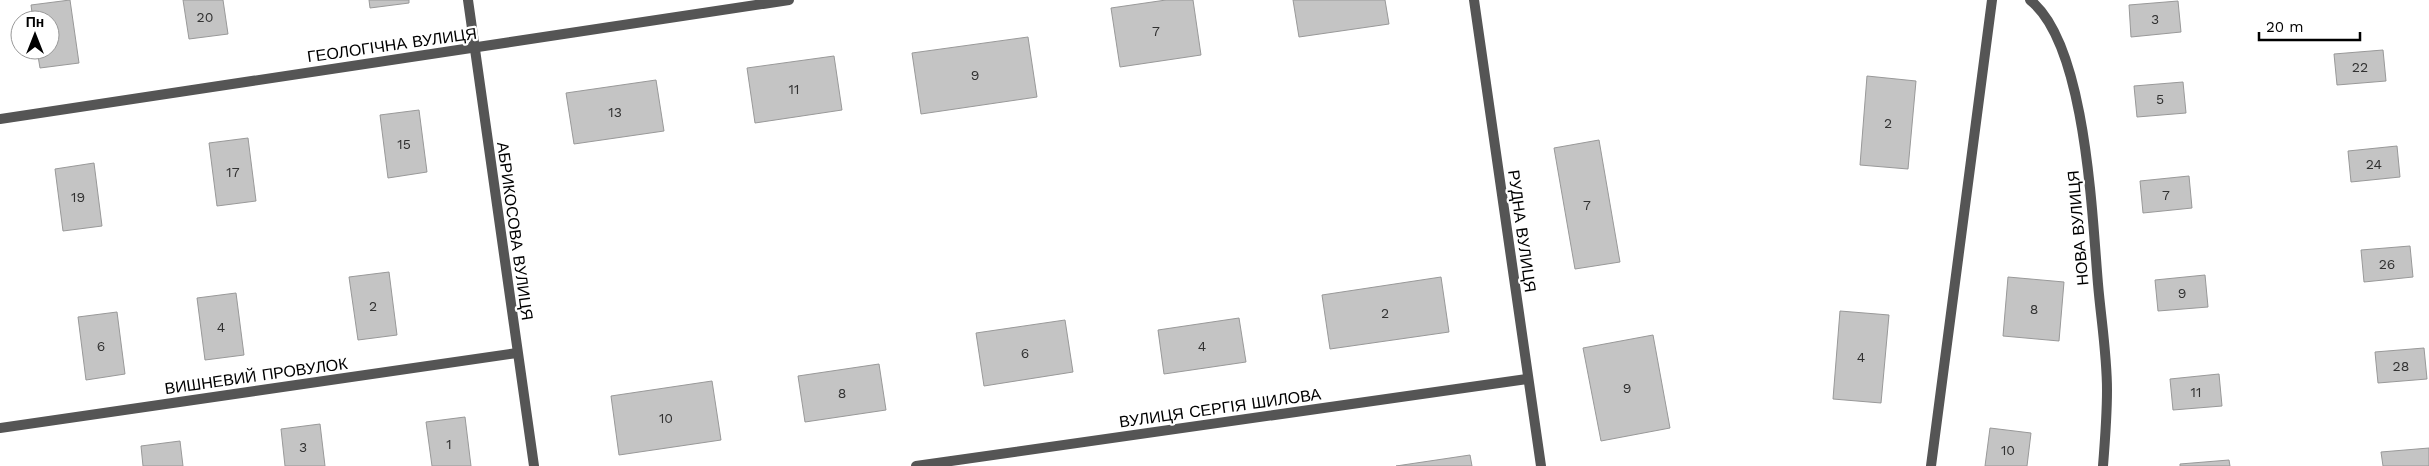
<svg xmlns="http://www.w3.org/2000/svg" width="2429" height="466" viewBox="0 0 2429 466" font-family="'Work Sans',sans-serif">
	<rect width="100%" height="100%" fill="#fff"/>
	<g fill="#c4c4c4" stroke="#999">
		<polygon points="70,0 79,63 40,68 37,50 50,50 50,20 33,20 31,5"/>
		<polygon points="183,0 223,0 228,34 189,39"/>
		<polygon points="369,0 409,0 409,3 370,8"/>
		<polygon points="1166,0 1193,0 1201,55 1120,67 1111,8"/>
		<polygon points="1293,0 1385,0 1389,24 1299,37"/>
		<polygon points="2178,1 2181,32 2131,37 2129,5"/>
		<polygon points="1028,37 1037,97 921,114 912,53"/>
		<polygon points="2383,50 2386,81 2337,85 2334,54"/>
		<polygon points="834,56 842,110 755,123 747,68"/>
		<polygon points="1867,76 1916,81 1908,169 1860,165"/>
		<polygon points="656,80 664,131 574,144 566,93"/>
		<polygon points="2183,82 2186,113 2137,117 2134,86"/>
		<polygon points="419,110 427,172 388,178 380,115"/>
		<polygon points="248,138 256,201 217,206 209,143"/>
		<polygon points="1599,140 1620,262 1575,269 1554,148"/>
		<polygon points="2397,146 2400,177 2351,182 2348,151"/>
		<polygon points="94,163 102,226 63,231 55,169"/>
		<polygon points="2189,176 2192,208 2143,213 2140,181"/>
		<polygon points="2410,246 2413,277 2364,282 2361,250"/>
		<polygon points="389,272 397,335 358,340 349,277"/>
		<polygon points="2205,275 2208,307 2158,311 2155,280"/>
		<polygon points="1441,277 1449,332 1330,349 1322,295"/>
		<polygon points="2008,277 2064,282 2059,341 2003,336"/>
		<polygon points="236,293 244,355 205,360 197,298"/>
		<polygon points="1840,311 1889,315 1881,403 1833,399"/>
		<polygon points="117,312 125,374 86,380 78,317"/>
		<polygon points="1239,318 1246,362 1164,374 1158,330"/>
		<polygon points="1065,320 1073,372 984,386 976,333"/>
		<polygon points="1653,335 1670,428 1601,441 1583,348"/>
		<polygon points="2424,348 2427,379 2378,383 2375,352"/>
		<polygon points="879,364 886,410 805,422 798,376"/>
		<polygon points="2219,374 2222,406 2173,410 2170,379"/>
		<polygon points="712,381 721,440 619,455 611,396"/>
		<polygon points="465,417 471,466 432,466 426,422"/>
		<polygon points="320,424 325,466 285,466 281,429"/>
		<polygon points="1990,428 2031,433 2027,466 1985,466"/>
		<polygon points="180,441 183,466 143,466 141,446"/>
		<polygon points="2429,448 2429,466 2383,466 2381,452"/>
		<polygon points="1470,455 1472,466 1396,466"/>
		<polygon points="2229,460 2230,466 2180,466 2180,464"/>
	</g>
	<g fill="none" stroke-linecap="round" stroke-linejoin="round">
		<g stroke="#555" stroke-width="10">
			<polyline points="468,0 534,466"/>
			<polyline points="1474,0 1541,466"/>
			<path d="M2030,0C2086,44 2092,215 2098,284C2101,319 2107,355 2107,390C2107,415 2105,441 2103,466"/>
			<polyline points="0,119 789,0"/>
			<polyline points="0,428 517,353"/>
			<polyline points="916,466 1527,379"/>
			<polyline points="1931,466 1992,0"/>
		</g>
	</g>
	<g text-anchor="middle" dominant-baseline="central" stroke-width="4.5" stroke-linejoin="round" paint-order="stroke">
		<g font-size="14" fill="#313131">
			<text x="205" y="17">20</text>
			<text x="2155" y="19">3</text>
			<text x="1156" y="31">7</text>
			<text x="2360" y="67">22</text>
			<text x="975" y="75">9</text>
			<text x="794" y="89">11</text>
			<text x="2160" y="99">5</text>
			<text x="615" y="112">13</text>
			<text x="1888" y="123">2</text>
			<text x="404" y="144">15</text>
			<text x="2374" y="164">24</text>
			<text x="233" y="172">17</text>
			<text x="2166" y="195">7</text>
			<text x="78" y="197">19</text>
			<text x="1587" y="205">7</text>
			<text x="2387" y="264">26</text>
			<text x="2182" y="293">9</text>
			<text x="373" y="306">2</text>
			<text x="2034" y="309">8</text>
			<text x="1385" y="313">2</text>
			<text x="221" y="327">4</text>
			<text x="101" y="346">6</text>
			<text x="1202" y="346">4</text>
			<text x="1025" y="353">6</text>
			<text x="1861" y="357">4</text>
			<text x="2401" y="366">28</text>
			<text x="1627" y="388">9</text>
			<text x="2196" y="392">11</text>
			<text x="842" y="393">8</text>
			<text x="666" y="418">10</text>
			<text x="449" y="444">1</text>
			<text x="303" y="447">3</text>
			<text x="2008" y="450">10</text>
		</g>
		<g font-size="16" fill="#000" stroke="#fff">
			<text transform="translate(392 45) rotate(-8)">ГЕОЛОГІЧНА ВУЛИЦЯ</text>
			<text transform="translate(2078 228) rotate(-95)">НОВА ВУЛИЦЯ</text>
			<text transform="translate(515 231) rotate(82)">АБРИКОСОВА ВУЛИЦЯ</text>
			<text transform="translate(1522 231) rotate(82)">РУДНА ВУЛИЦЯ</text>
			<text transform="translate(256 376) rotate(-8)">ВИШНЕВИЙ ПРОВУЛОК</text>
			<text transform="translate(1220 408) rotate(-8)">ВУЛИЦЯ СЕРГІЯ ШИЛОВА</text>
		</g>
	</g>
	<g transform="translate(35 35)"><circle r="24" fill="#ffffff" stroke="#999999"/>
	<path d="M0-4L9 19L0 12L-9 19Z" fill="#000000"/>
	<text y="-8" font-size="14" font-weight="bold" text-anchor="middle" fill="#000000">Пн</text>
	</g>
	<path d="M2259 32v8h101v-8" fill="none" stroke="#000000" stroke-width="2.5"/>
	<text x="2266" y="32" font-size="15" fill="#000000" stroke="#ffffff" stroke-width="4" paint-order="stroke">20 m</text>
</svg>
